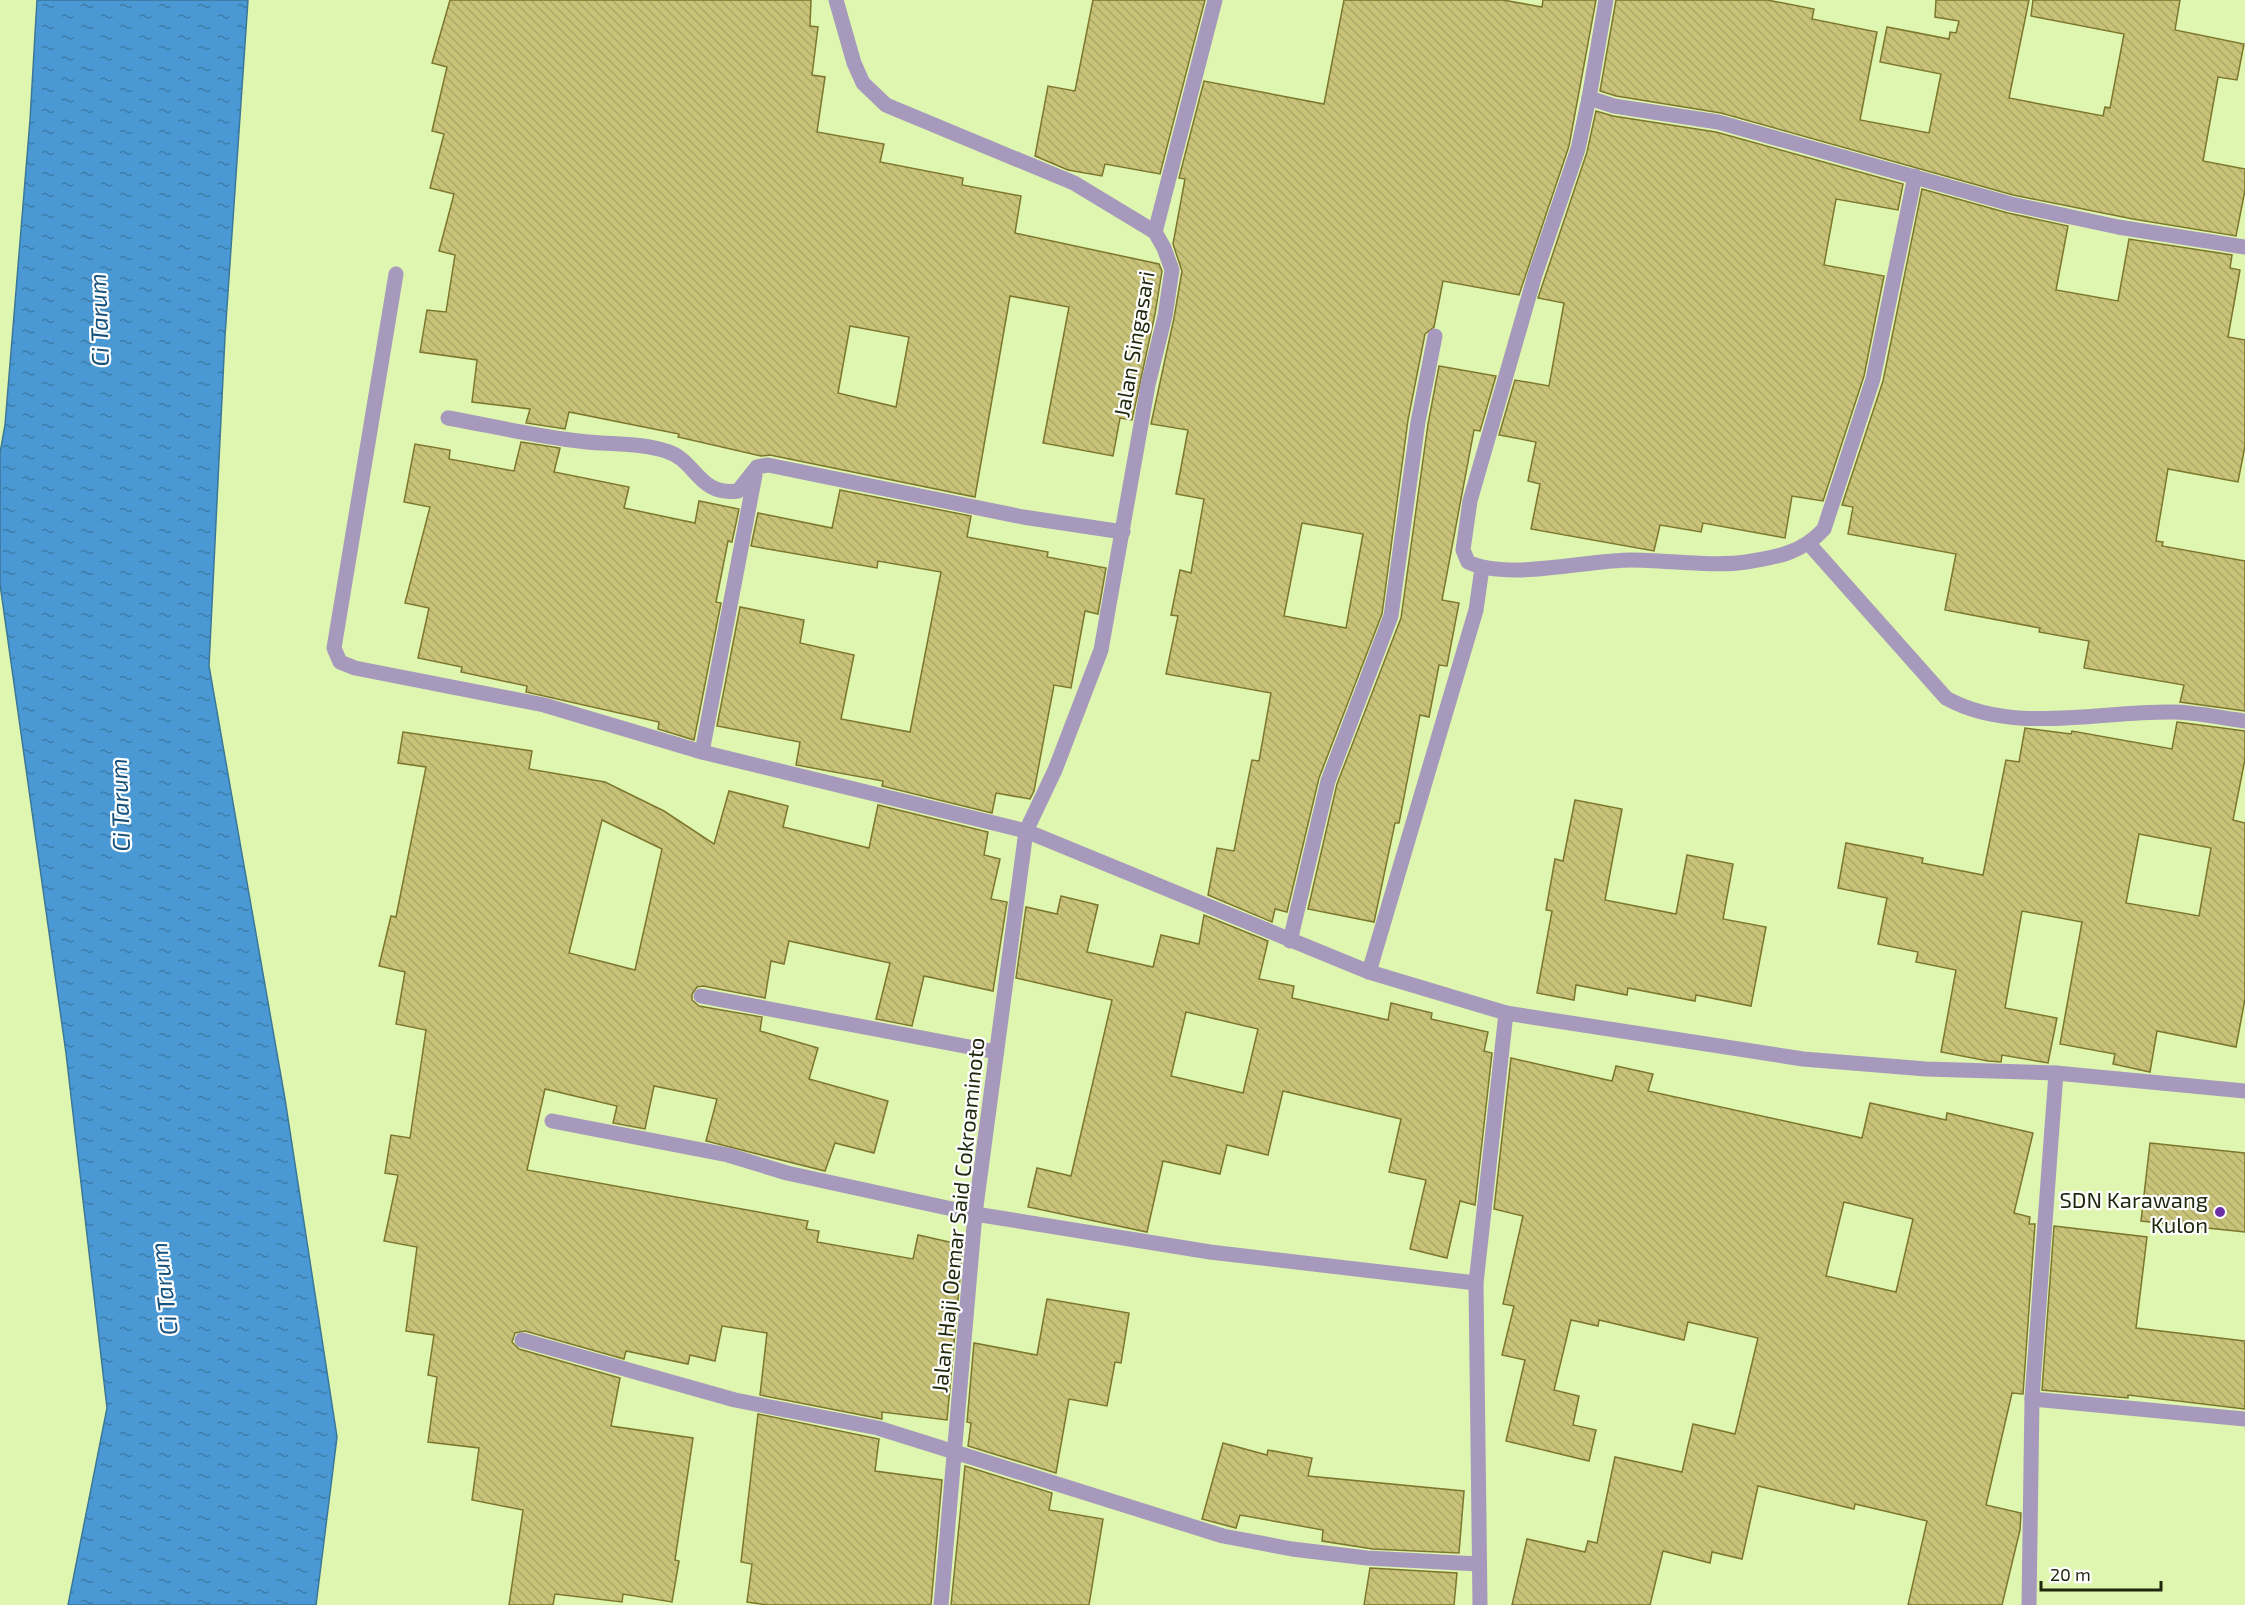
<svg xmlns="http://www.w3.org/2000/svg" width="2245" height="1605" viewBox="0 0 2245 1605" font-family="'Exo 2',sans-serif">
	<defs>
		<pattern id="water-ripples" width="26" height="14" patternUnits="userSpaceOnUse" patternTransform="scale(1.5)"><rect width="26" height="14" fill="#4a99d4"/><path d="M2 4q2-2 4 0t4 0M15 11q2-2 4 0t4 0" fill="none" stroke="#3d7daa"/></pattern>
		<pattern id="building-back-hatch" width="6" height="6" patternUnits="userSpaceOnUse" patternTransform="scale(1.5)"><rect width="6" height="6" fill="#c9c37a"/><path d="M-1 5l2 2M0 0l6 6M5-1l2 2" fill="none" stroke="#aca868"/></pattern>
	</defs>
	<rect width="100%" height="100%" fill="#def6b0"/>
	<polygon fill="url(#water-ripples)" stroke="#3d7798" stroke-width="1.5" points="37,0 248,0 225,336 209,666 285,1099 337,1437 316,1605 68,1605 107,1408 66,1053 0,584 0,453 5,425 30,120"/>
	<g fill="url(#building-back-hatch)" stroke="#7d762d" stroke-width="1.5" fill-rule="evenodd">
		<path d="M450,0H811L810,26L818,27L812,75L825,77L817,132L884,144L880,162L963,178L962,185L1021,196L1015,233L1159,264L1162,271L1155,314L1132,420L1120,418L1113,456L1043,443L1069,307L1010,296L975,497L770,455L761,456L678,437L679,434L569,412L565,429L526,423L530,409L472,402L477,360L420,352L427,310L446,312L455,255L439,251L454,194L430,188L444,134L432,131L447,67L432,63ZM850,326L909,337L896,407L838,393Z"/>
		<polygon points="1093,0 1205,0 1160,174 1105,164 1102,176 1068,170 1035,156 1048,86 1075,91"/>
		<path d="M1344,0H1503L1542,7L1543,0H1596L1569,146L1519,295L1443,281L1434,327L1425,334L1408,420L1382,614L1319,778L1287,912L1275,909L1272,922L1208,895L1217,848L1234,851L1252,760L1259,761L1271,693L1166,674L1178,616L1171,615L1180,570L1191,573L1204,499L1176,494L1188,430L1151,424L1174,318L1182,271L1173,244L1185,179L1179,178L1204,81L1324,104ZM1302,523L1363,534L1346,628L1284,616Z"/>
		<polygon points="1616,0 1767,0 1814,9 1812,19 1877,32 1860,120 1929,133 1941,74 1880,62 1887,27 1949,39 1950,32 1956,33 1959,21 1935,17 1936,0 2029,0 2009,98 2103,116 2105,107 2110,108 2124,34 2031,16 2033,0 2180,0 2175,30 2244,44 2237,80 2218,77 2203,161 2245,169 2245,190 2236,236 2133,219 2013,195 1721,113 1616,96 1600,91"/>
		<polygon points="1596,111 1613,116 1716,132 1903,184 1898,210 1836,199 1824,265 1884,276 1864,376 1823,501 1792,496 1785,538 1703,523 1701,532 1660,525 1654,551 1531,529 1540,484 1528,481 1536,442 1499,435 1515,380 1549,386 1564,303 1538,298 1587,152"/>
		<polygon points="1922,189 2008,213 2068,226 2056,290 2118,301 2129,239 2232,255 2230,268 2240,270 2228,337 2245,340 2245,446 2238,482 2168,469 2156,541 2163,542 2162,546 2245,561 2245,711 2180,702 2184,685 2084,668 2089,641 2039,632 2040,628 1945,610 1956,554 1848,534 1853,507 1842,505 1883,381"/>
		<polygon points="1439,366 1496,376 1480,431 1474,430 1442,600 1459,603 1447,666 1439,665 1429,717 1420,715 1399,823 1395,823 1374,922 1308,909 1337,784 1401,618 1428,424"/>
		<polygon points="521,442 560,448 554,472 629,487 624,508 695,523 699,501 739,509 732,542 728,541 716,602 721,603 694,740 658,729 659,722 526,692 527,686 461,672 462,667 418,658 429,608 405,603 430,507 404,502 415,444 450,450 449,459 514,471"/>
		<polygon points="840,490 971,516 967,537 1048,552 1047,557 1106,568 1098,614 1085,611 1071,688 1054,685 1034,791 1030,799 996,793 992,813 882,786 883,781 796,765 800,742 717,726 740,607 804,620 800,643 854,655 841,719 910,732 941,572 878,561 877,568 751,546 758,513 832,528"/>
		<path d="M2177,722L2245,731V759L2233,820L2245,823V999L2236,1047L2157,1031L2150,1072L2113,1064L2115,1054L2060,1044L2082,922L2022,911L2005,1008L2057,1018L2048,1063L2002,1055L2001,1062L1988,1061L1941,1052L1956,970L1916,962L1918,952L1878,944L1887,898L1838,888L1846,843L1923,858L1922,863L1983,875L2006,760L2019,762L2025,728L2071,734L2072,731L2172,749ZM2139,834L2211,848L2199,916L2126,903Z"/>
		<path d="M403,732L532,751L529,769L605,782L664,811L714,844L729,791L788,806L783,827L869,848L878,805L988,832L984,855L1000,859L991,899L1007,902L993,991L924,976L912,1026L876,1019L890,963L789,941L784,964L771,961L765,998L703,986L697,987L692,994V1000L699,1006L762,1017L760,1031L818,1048L809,1079L888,1101L874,1153L835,1143L825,1171L706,1141L717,1099L654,1086L645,1129L613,1123L617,1106L545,1089L527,1170L808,1221L806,1229L819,1231L817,1242L913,1259L918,1235L963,1245L947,1420L882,1412V1419L760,1395L767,1333L722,1326L715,1361L690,1355L688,1364L626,1351L624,1359L525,1331L515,1333L512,1342L519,1349L620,1378L611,1426L693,1438L675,1560L679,1561L672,1602L623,1594L622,1602L555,1594L553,1605H509L523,1510L472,1500L479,1448L428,1442L437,1377L428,1375L434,1335L406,1331L417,1247L384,1241L398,1175L385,1173L391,1135L410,1138L426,1030L396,1024L405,972L379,966L391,916L396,917L426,767L398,763ZM602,820L662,849L635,970L569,953Z"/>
		<polygon points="1575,800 1622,809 1605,900 1676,914 1687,855 1733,864 1723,919 1766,927 1751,1006 1696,995 1695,1001 1628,988 1627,995 1576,985 1574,1000 1537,993 1552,911 1546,910 1555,859 1563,861"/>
		<path d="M1061,896L1098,905L1087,952L1153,967L1161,935L1199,944L1204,915L1268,941L1259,979L1294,986L1292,998L1388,1020L1391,1003L1432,1013L1431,1019L1488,1032L1484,1051L1492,1053L1475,1205L1460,1201L1447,1258L1410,1249L1426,1180L1389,1172L1401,1119L1283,1091L1268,1155L1227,1145L1220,1174L1163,1161L1147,1232L1028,1207L1037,1168L1071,1176L1112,1000L1016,978L1026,907L1057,914ZM1186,1012L1258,1029L1243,1093L1171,1076Z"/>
		<path d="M1511,1058L1612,1081L1616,1066L1653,1074L1648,1091L1862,1138L1870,1103L1946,1120L1947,1113L2033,1133L2014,1213L2030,1217L2029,1224H2035L2023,1394L2012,1393L1986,1505L2021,1513L2020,1530L2002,1605H1908L1927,1521L1855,1504L1854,1509L1758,1486L1742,1559L1712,1552L1710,1563L1663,1551L1650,1605H1512L1527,1539L1585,1552L1588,1541L1597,1543L1615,1457L1682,1472L1693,1424L1735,1434L1758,1338L1688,1322L1684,1340L1599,1320L1598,1326L1571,1320L1554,1390L1579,1396L1573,1425L1596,1430L1589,1461L1506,1441L1525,1360L1502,1355L1514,1306L1503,1304L1523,1216L1494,1209ZM1844,1202L1913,1219L1896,1292L1826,1276Z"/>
		<polygon points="2150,1143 2245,1153 2245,1232 2141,1221"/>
		<polygon points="2054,1226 2147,1237 2136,1328 2245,1341 2245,1409 2128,1395 2128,1398 2042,1390"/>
		<polygon points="1047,1299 1129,1313 1121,1363 1115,1362 1107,1406 1069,1399 1056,1473 968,1446 971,1423 967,1422 974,1343 1037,1355"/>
		<polygon points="758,1414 879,1439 875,1471 942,1480 931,1605 768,1605 747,1602 752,1564 741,1562"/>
		<polygon points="1223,1443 1267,1455 1268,1450 1312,1458 1308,1476 1464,1491 1459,1553 1373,1549 1322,1541 1323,1530 1240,1515 1236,1528 1202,1519"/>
		<polygon points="965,1466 1052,1493 1049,1510 1103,1519 1089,1605 951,1605"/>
		<polygon points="1370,1568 1457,1573 1454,1605 1364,1605"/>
	</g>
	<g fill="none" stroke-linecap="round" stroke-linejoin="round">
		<g stroke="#a799bc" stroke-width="15">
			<polyline points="836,0 854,63 863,83 886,105 1074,183 1155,232 1164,248 1172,270 1165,316 1148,385 1101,650 1055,770 1026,831 975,1214 941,1605"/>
			<polyline points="1606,0 1589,98 1614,106 1718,122 2011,204 2118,227 2245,247"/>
			<path d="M1589,98L1578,149L1535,275L1470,501L1463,550L1468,562C1509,581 1586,560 1631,560C1666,560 1713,567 1746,562C1777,557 1802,553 1824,529L1873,379L1915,176"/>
			<polyline points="1155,232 1215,0"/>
			<polyline points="396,274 334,648 340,662 355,668 544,705 702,752 1026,831 1369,972 1506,1013 1803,1059 1926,1069 2056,1073 2245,1091"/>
			<path d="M448,418C492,426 535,436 579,441C607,445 639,442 666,451C697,460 697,496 738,491L757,467L768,465L1023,517L1123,532"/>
			<path d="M1810,545L1946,698C2012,735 2099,711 2172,712C2196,712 2221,718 2245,721"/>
			<polyline points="702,752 755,475"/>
			<polyline points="1290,941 1328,781 1391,616 1418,422 1435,336"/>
			<polyline points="1369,972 1476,610 1482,568"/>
			<polyline points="701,996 996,1052"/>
			<polyline points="552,1121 728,1155 787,1173 975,1214 1210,1252 1476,1283"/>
			<polyline points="522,1340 735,1400 878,1428 1223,1536 1292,1549 1367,1558 1479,1564"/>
			<polyline points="2032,1399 2245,1419"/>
			<polyline points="1480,1605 1476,1283 1506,1013"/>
			<polyline points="2029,1605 2032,1399 2056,1073"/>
		</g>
	</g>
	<circle fill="#6d2fa5" stroke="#fff" stroke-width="2" cx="2220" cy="1212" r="6"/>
	<g text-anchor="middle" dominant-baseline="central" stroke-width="4.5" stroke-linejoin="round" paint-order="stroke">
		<g font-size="22" fill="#1f270c" stroke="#fff">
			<text transform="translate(1133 344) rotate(-80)">Jalan Singasari</text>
			<text transform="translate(957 1215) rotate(-84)">Jalan Haji Oemar Said Cokroaminoto</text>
		</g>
		<g font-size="22" fill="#1f270c" stroke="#fff" text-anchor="end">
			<text x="2208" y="1199">SDN Karawang<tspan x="2208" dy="25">Kulon</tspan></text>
		</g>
		<g font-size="24" font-style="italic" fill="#18517a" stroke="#fff">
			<text transform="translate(98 320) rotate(-92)">Ci Tarum</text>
			<text transform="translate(119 805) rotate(-92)">Ci Tarum</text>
			<text transform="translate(163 1289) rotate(-97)">Ci Tarum</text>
		</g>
	</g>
	<path d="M2041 1581v9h120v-9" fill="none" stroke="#1f270c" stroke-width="3"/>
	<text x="2050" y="1581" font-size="18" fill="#1f270c" stroke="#ffffff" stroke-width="4.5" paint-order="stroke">20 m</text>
</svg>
